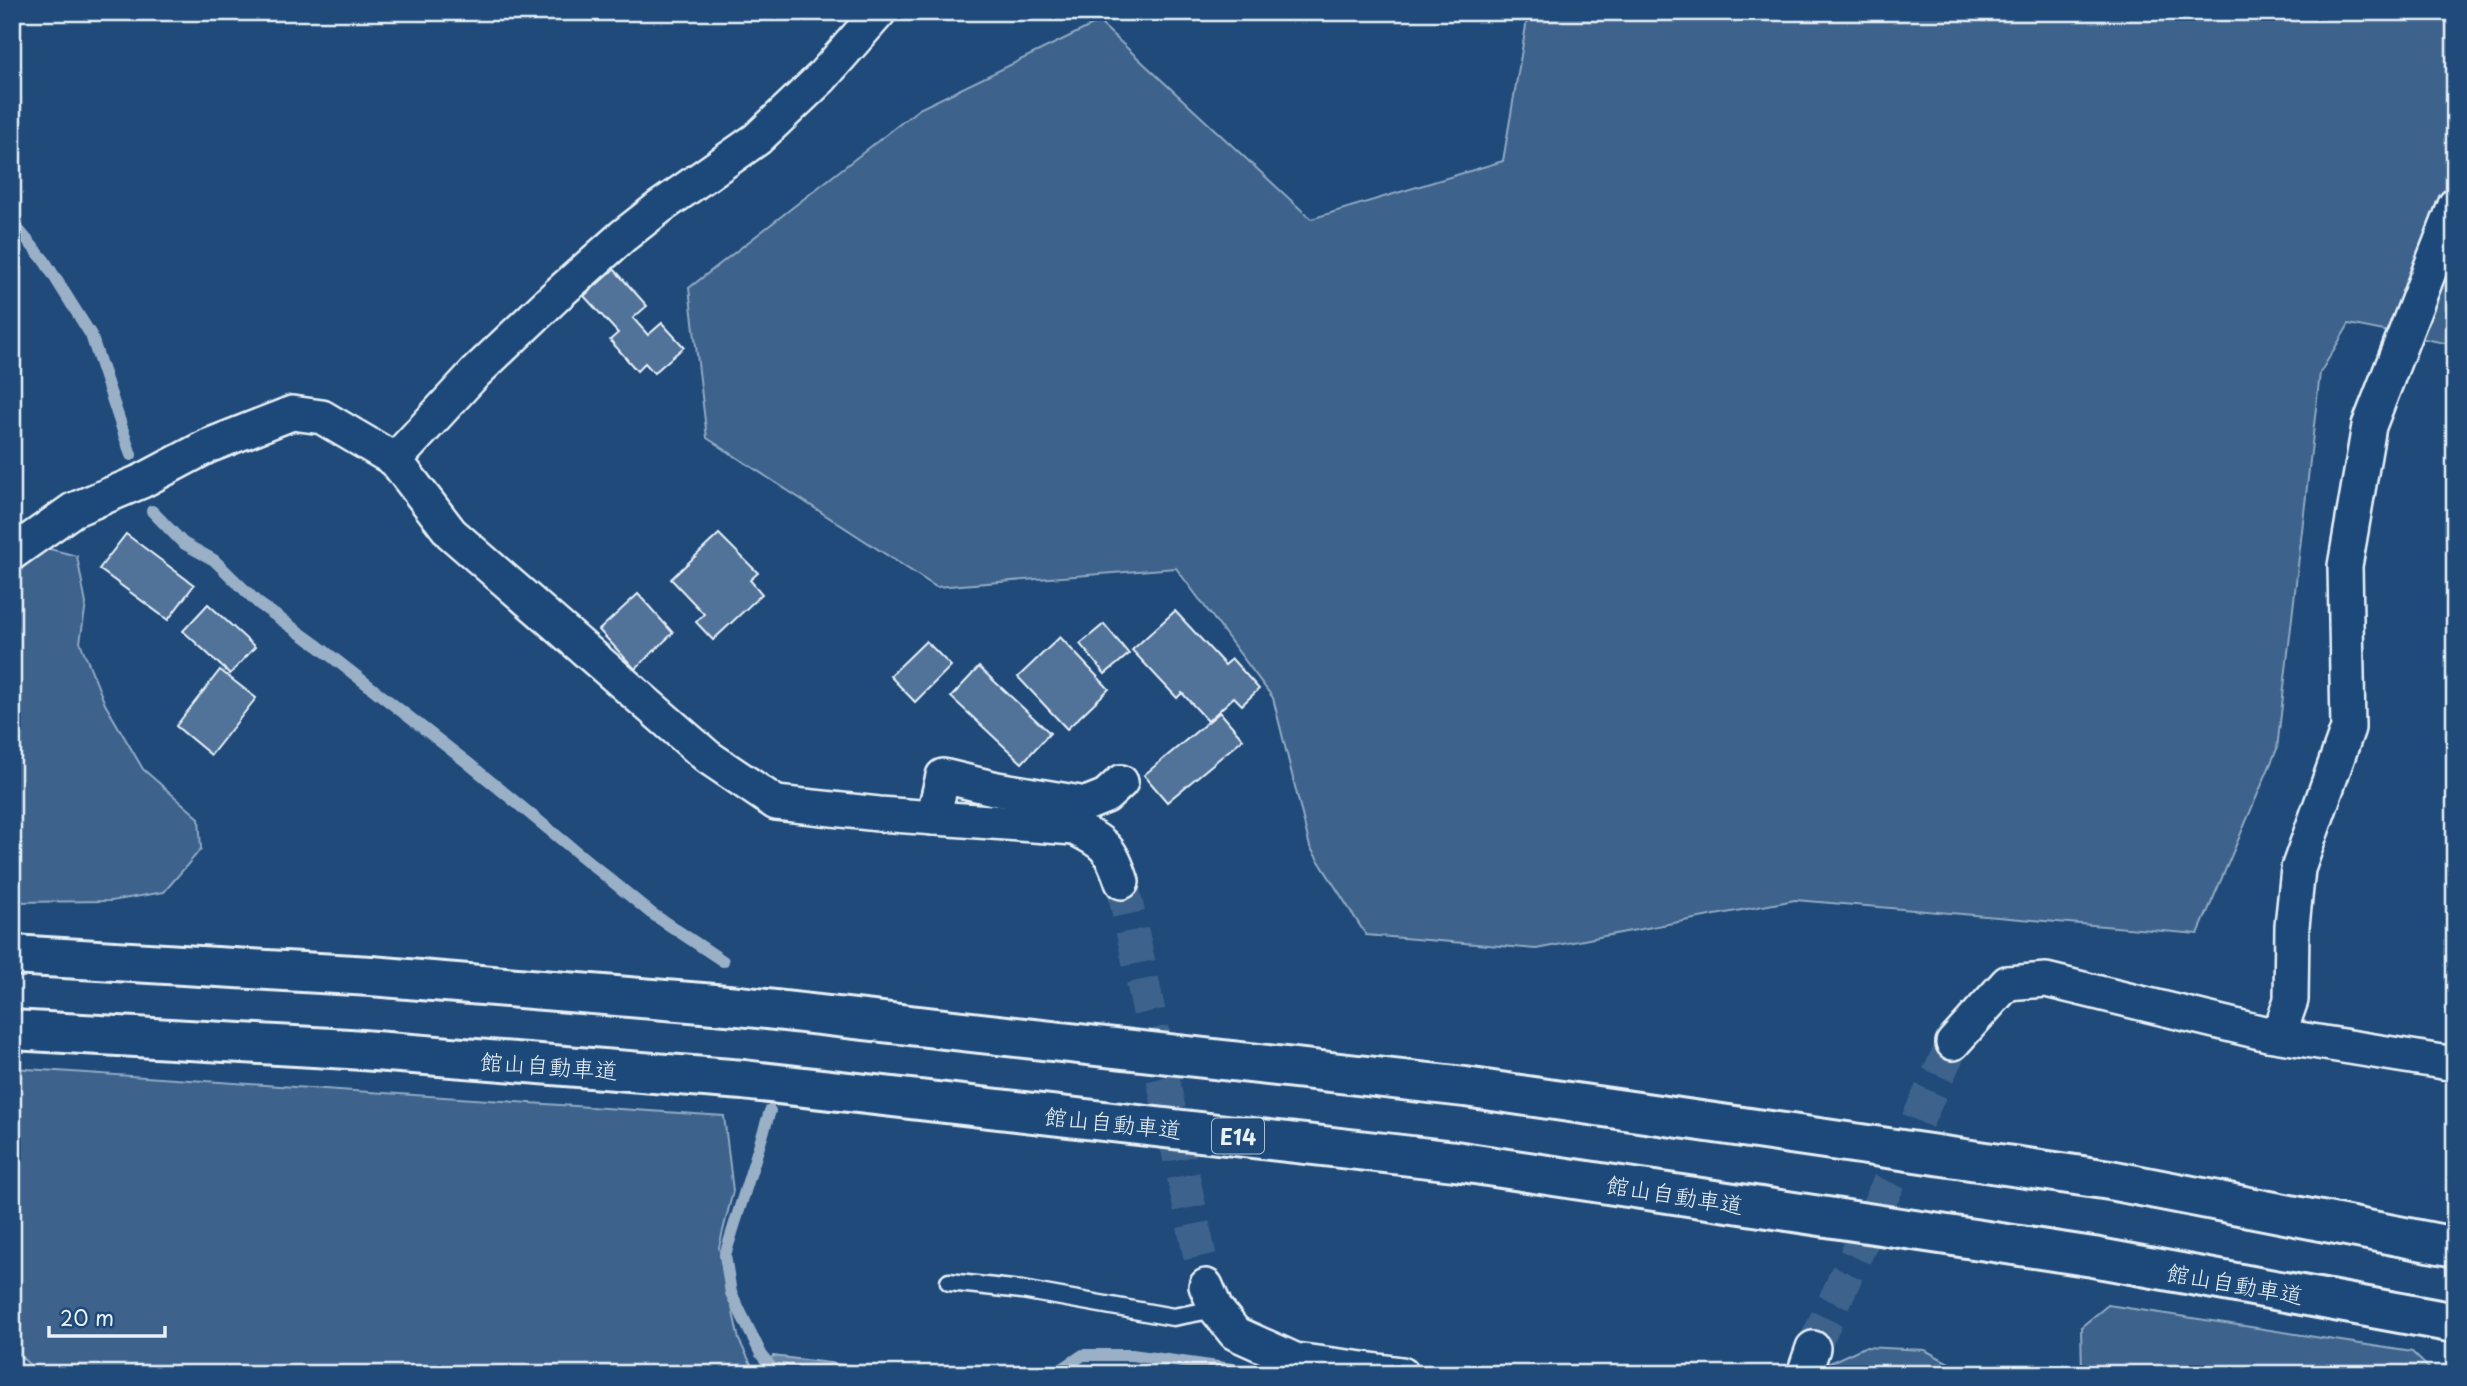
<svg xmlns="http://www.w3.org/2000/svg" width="2467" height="1386" viewBox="0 0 2467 1386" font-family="'Playpen Sans','Klee One',sans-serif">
	<rect width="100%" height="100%" fill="#1f4a7a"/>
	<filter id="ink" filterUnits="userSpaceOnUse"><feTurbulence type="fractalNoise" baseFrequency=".0143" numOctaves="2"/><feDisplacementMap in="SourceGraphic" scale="14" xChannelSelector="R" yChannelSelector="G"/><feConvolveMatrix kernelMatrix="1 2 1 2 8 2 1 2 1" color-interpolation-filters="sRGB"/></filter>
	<g filter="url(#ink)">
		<g fill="#3c628c" stroke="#92aac2" stroke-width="2">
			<polygon points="1589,12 2455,12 2455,345 2349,324 2320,373 2277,749 2198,934 1795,900 1536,949 1366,935 1310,847 1273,698 1176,568 936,587 707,438 689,288 919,109 1099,22 1311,219 1503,161 1527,20"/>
			<polygon points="46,548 77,556 86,604 80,642 105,704 143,769 199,818 201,849 164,892 111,901 12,902 12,577"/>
			<polygon points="12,1068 724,1116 733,1191 719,1247 739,1340 756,1374 39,1374 12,1348"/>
			<polygon points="2108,1305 2412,1352 2435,1374 2082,1374 2081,1327"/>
			<polygon points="1864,1347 1925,1350 1969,1374 1830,1374 1829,1363"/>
		</g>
		<polygon fill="#6685a7" stroke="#9ab0c7" stroke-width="2" points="773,1356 918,1374 759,1374"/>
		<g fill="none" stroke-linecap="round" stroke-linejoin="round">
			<polyline stroke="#b4c6d8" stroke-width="2" points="768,1374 778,1364 855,1374"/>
			<g stroke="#9ab0c7" stroke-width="12">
				<polyline points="12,222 44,260 91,335 131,455"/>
				<polyline points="152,511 183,543 214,560 258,603 318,646 468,763 651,913 723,961"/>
				<polyline points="770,1111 725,1255 731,1293 761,1354 776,1374"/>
				<polyline points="1063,1374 1062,1369 1083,1355 1132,1355 1268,1374"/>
			</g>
		</g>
		<g fill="#517399" stroke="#e8f1f8" stroke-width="2">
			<polygon points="614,269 647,306 633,318 648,335 662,323 684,347 654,373 645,363 637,371 610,340 618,333 584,296"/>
			<polygon points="126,534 194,585 168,620 99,569"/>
			<polygon points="719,534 758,573 750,580 762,594 713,640 696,622 704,614 671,579"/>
			<polygon points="638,594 673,633 635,669 599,630"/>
			<polygon points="208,604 255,647 230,674 183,631"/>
			<polygon points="1175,611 1225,665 1232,659 1259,689 1242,705 1234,697 1208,721 1182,693 1177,698 1132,650"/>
			<polygon points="1104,624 1129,654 1105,674 1080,644"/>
			<polygon points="1060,637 1109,689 1067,729 1018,677"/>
			<polygon points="926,641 951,666 915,702 890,676"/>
			<polygon points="979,667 1050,733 1022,763 951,697"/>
			<polygon points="220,670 256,698 211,755 176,726"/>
			<polygon points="1220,712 1243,739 1167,802 1144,775"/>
		</g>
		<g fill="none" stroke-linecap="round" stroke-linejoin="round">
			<g stroke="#3d638d" stroke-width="33" stroke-dasharray="33 17" stroke-linecap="butt">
				<polyline points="1122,882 1206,1286"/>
				<polyline points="1813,1348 1953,1043"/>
			</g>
			<g stroke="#e8f1f8" stroke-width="21">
				<polyline id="service" points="949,1282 1022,1290 1173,1317 1216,1309"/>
			</g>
			<g stroke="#e8f1f8" stroke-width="38">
				<g id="minor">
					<polyline points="395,460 476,372 559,293 623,236 660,207 757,139 821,78 879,12"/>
					<path d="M12,553L73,510L142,481L208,446L292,413L322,417L395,460L451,533L708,757L776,803L879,814L1074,828C1106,843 1111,849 1122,882"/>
					<polyline points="933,818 943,776 997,789 1086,804 1106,796 1121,782"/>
					<polyline points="2268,1034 2455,1064"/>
					<polyline points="1953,1043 2007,983 2046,980 2268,1034 2282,1026 2291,1000 2292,926 2298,869 2348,728 2345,566 2369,426 2455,205"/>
					<polyline points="1206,1286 1216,1309 1235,1333 1295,1360 1402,1374"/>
					<polyline points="1804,1374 1813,1348"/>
				</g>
			</g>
			<g stroke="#e8f1f8" stroke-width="44">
				<g id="motorway">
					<polyline points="12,955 371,976 739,1006 1465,1087 2110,1180 2455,1247"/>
					<polyline points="12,1030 349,1049 743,1080 1455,1161 2093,1257 2455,1323"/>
				</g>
			</g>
			<use href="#service" stroke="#1f4a7a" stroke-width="16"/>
			<use href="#minor" stroke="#1f4a7a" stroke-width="33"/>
			<use href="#motorway" stroke="#1f4a7a" stroke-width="38"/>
		</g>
	</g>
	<g text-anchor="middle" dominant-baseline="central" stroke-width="5" stroke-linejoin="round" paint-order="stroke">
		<rect fill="#1f4a7a" stroke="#acbfd2" stroke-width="2" x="1212" y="1118.5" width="52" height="35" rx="5"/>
		<g font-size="21" font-weight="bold" fill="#e8f1f8">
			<text x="1238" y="1136">E14</text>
		</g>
		<g font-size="23" fill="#e8f1f8" stroke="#1f4a7a">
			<text transform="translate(549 1065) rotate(4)">館山自動車道</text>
			<text transform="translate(1113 1122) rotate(6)">館山自動車道</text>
			<text transform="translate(1675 1194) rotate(9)">館山自動車道</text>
			<text transform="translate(2235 1283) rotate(10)">館山自動車道</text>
		</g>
	</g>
	<rect width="2467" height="1386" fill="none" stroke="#1f4a7a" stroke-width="42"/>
	<rect x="21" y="21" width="2425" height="1344" fill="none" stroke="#e8f1f8" stroke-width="2.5" filter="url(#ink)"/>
	<path d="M49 1326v10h116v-10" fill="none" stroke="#e8f1f8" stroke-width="3.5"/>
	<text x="60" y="1326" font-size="21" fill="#e8f1f8" stroke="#1f4a7a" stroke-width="5" paint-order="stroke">20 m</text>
</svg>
